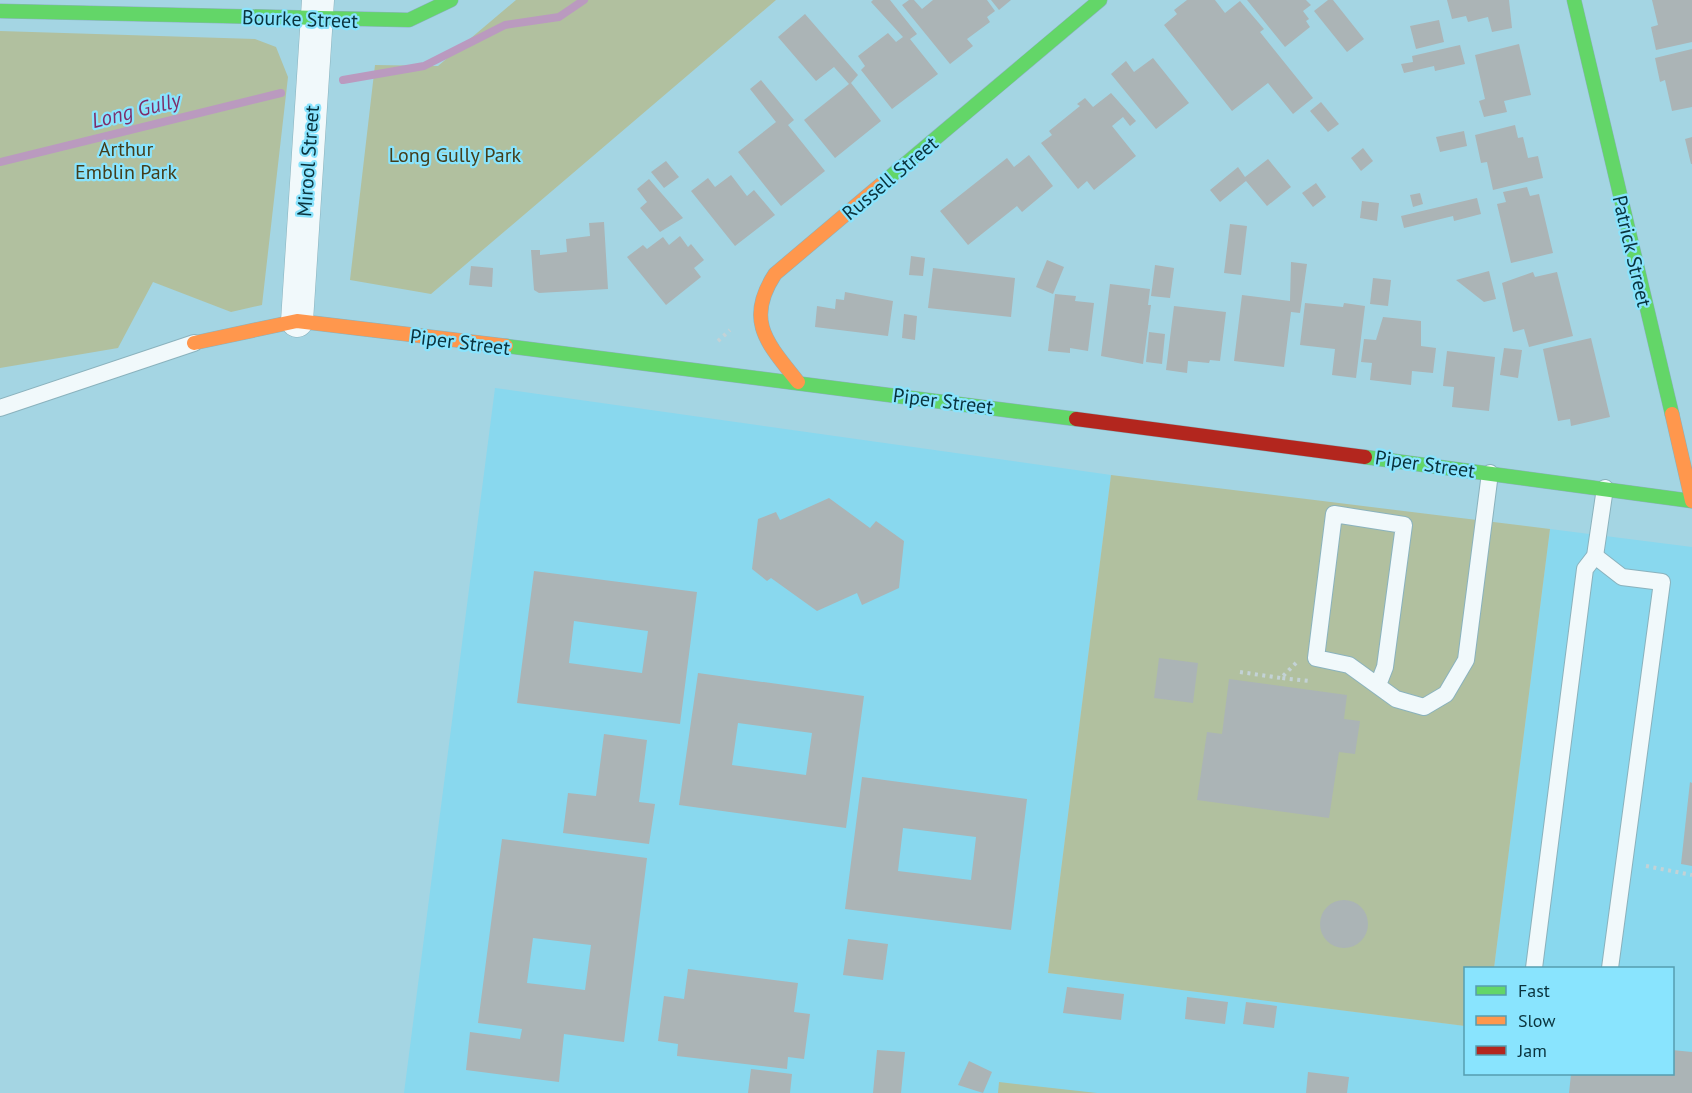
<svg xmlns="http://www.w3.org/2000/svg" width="1692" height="1093" viewBox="0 0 1692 1093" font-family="'PT Sans',sans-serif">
	<rect width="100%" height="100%" fill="#a4d5e3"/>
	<polygon fill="#89d8ee" points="495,388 1111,475 1048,973 1465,1026 1466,1074 1672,1074 1672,968 1494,968 1550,529 1692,547 1692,1093 404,1093"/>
	<g fill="#b1c09f">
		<polygon points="516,0 776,0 431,294 350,280 375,65 438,66"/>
		<polygon points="0,31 255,39 276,47 288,77 262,305 231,312 153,282 118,348 0,368"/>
		<polygon points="1111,475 1550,529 1494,968 1466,968 1465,1026 1048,973"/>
		<polygon points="999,1082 1097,1093 998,1093"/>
	</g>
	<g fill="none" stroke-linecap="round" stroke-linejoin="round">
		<g stroke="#ba9abf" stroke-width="8">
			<polyline points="343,80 424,66 505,25 559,17 584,0"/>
			<polyline points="0,162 281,93"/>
		</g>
	</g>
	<g fill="#abb4b6" fill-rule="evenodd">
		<polygon points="873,0 890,0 917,34 910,39 938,74 892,109 861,70 865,66 858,56 888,33 896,42 903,37 871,2"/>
		<polygon points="909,0 914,0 922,9 933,0 987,0 995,11 987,17 990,22 967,39 973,46 950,64 902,5"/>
		<polygon points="991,0 1011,0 999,10"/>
		<polygon points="1187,0 1215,0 1225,13 1240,1 1264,29 1260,32 1313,98 1293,114 1268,83 1232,111 1164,25 1177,14 1174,10"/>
		<polygon points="1247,0 1306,0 1311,5 1303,11 1309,19 1306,21 1310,27 1285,47"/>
		<polygon points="1328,0 1333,0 1364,39 1347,52 1314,11"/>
		<polygon points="1447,0 1509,0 1512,28 1492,32 1488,17 1468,22 1466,16 1452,19"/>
		<polygon points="1652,0 1692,0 1692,42 1656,50 1651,27 1658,25"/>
		<polygon points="805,14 858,75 851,83 881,121 835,158 804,120 849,84 834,67 816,81 778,37"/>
		<polygon points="1439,20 1444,42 1416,49 1410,26"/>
		<polygon points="1519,44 1531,95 1504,101 1507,112 1484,117 1479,101 1485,99 1475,55"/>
		<polygon points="1460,45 1465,64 1435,71 1434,66 1404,73 1401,64 1413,62 1412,56"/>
		<polygon points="1692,49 1692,107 1672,111 1665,80 1660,82 1655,58"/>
		<polygon points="1153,58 1189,103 1156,129 1111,74 1126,61 1134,72"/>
		<polygon points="761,80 794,120 788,125 825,171 781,206 738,152 776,122 750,89"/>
		<polygon points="1111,93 1136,121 1130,126 1123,117 1112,126 1136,156 1094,190 1087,181 1078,189 1041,143 1052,135 1049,131 1080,106 1077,104 1085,98 1093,107"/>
		<polygon points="1321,102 1339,124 1328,132 1310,111"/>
		<polygon points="1515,125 1518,138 1523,137 1528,158 1538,156 1543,178 1493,190 1487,162 1481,163 1475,135"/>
		<polygon points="1464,131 1467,146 1440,152 1436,137"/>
		<polygon points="1692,137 1692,164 1691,164 1685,139"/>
		<polygon points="1363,148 1373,161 1361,171 1351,158"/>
		<polygon points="1029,155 1053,186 1022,212 1017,206 968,245 940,211 1007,158 1014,167"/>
		<polygon points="1268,159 1291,187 1267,206 1246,181 1220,202 1210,190 1238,167 1245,177"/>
		<polygon points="666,161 679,177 664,188 651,172"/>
		<polygon points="731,175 747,196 754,190 775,215 735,246 691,191 708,178 715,187"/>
		<polygon points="649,179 683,218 660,232 640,208 647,202 637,189"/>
		<polygon points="1316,183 1326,197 1313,207 1302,193"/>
		<polygon points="1527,187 1530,196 1539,194 1553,253 1511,263 1497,204 1506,202 1503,192"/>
		<polygon points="1420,193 1423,204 1413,207 1410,195"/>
		<polygon points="1477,198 1481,214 1454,221 1453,216 1404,228 1401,216"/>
		<polygon points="1362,201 1379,203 1377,221 1360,218"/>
		<polygon points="604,222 608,289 539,293 534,290 531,250 540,250 540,255 567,252 566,239 590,236 589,223"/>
		<polygon points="1230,224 1247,226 1241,275 1224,273"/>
		<polygon points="680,236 688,247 691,244 704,260 694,268 701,277 666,305 627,257 643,245 647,249 663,237 669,245"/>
		<polygon points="911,256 925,258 923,276 909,275"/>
		<polygon points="1047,260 1064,267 1053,294 1036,287"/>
		<polygon points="1291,262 1307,264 1300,313 1291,312 1284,367 1234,361 1242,295 1290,301"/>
		<polygon points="1155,265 1174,268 1170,298 1151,296"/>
		<polygon points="471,266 493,268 492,287 469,285"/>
		<polygon points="933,268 1015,278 1011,317 928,308"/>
		<polygon points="1489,271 1496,299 1484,302 1456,280"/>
		<polygon points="1533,272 1535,277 1557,272 1573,336 1529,347 1524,329 1513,332 1502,283"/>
		<polygon points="1373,278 1391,280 1388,306 1370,304"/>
		<polygon points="1110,284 1150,289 1148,305 1151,305 1143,364 1101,356"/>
		<polygon points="845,292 893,301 888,336 815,327 817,306 835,309 836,299 844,300"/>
		<polygon points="1055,294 1076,296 1075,301 1094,303 1088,351 1070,348 1070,353 1048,351"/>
		<polygon points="1305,303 1343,307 1344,303 1365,306 1356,378 1332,375 1335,349 1300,345"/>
		<polygon points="1174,306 1226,312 1220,361 1210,360 1209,363 1188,361 1187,373 1166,370"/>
		<polygon points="904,314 917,316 915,340 902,338"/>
		<polygon points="1383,317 1421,321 1421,346 1436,348 1433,373 1412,371 1411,385 1370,380 1372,363 1361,362 1364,339 1376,340"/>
		<polygon points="1149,332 1165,334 1162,364 1146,362"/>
		<polygon points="1591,338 1610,417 1571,426 1570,419 1558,421 1543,349"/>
		<polygon points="1504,348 1522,350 1518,378 1500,375"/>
		<polygon points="1447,351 1495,357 1489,411 1452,407 1454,387 1443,386"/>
		<polygon points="829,498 870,528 876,521 904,541 899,588 862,605 857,593 817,611 771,578 767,581 752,569 758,519 776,512 780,520"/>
		<path d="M534,571L697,592L680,724L517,703ZM574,621L648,631L642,673L569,663Z"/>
		<polygon points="1159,658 1198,663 1193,703 1154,698"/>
		<path d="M698,673L864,696L846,828L679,805ZM738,723L812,733L806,775L732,765Z"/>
		<polygon points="1229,679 1347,695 1344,719 1360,721 1355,754 1339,752 1329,818 1197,800 1207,732 1222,734"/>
		<polygon points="604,734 647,740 639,802 655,804 649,844 563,833 568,793 596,796"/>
		<path d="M862,777L1027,799L1011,930L845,909ZM903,828L976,837L971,880L898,871Z"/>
		<polygon points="1690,782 1692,783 1692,866 1681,864"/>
		<path d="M502,839L647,858L624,1042L564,1034L559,1082L466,1070L470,1032L520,1039L522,1029L478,1023ZM533,938L591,945L585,990L527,983Z"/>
		<circle cx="1344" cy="924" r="24"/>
		<polygon points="848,939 888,944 883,980 843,975"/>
		<polygon points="688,969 798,983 794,1012 810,1014 804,1059 788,1057 787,1069 677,1056 678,1044 658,1041 664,996 684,999"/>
		<polygon points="1067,987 1124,994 1121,1020 1063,1013"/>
		<polygon points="1187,997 1228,1002 1225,1024 1185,1019"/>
		<polygon points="1246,1002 1277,1006 1274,1028 1243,1024"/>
		<polygon points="877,1050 905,1052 901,1093 873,1093"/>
		<polygon points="1672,1050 1692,1052 1692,1093 1569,1093 1571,1074 1672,1074"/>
		<polygon points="969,1061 992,1072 983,1093 958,1085"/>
		<polygon points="751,1069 792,1074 790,1093 748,1093"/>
		<polygon points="1308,1072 1349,1077 1347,1093 1306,1093"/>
	</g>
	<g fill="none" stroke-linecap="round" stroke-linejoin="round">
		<g stroke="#8ab2bd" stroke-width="18">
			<g id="lane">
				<polyline points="0,408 194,343"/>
				<polyline points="1595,556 1622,577 1662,582 1610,968"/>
				<polyline points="1378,685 1385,667 1404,525 1334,514 1316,658 1349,665 1396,699 1424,707 1446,694 1466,660 1490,473"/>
				<polyline points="1534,968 1585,569 1595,556 1605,488"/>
			</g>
		</g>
		<g stroke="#8ab2bd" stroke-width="33">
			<polyline id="street" points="297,321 318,0"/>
		</g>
		<g stroke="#8ab2bd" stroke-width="15">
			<g id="fast">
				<polyline points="1574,0 1672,414"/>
				<polyline points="0,11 409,20 451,0"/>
				<polyline points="885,181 1100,0"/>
				<polyline points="506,346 1076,419"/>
				<polyline points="1365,457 1692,501"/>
			</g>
		</g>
		<g stroke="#8ab2bd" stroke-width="15">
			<g id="slow">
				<polyline points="194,343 297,321 506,346"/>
				<path d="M798,382C768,344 744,321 775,274L885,181"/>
				<polyline points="1672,414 1692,501"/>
			</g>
		</g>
		<g stroke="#8ab2bd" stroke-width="15">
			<polyline id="jam" points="1076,419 1365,457"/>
		</g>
		<g stroke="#c3d2d6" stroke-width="4" stroke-dasharray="3 4.5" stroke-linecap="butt">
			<polyline points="718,341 730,330"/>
			<polyline points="1296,663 1281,678 1310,681"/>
			<polyline points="1240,672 1281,678"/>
			<polyline points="1646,866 1692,875"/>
		</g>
		<use href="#lane" stroke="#f1f9fb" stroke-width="16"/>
		<use href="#street" stroke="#f1f9fb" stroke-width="32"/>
		<use href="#fast" stroke="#63d668" stroke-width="14"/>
		<use href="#slow" stroke="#ff974d" stroke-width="14"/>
		<use href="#jam" stroke="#b3261e" stroke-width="14"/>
	</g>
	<g text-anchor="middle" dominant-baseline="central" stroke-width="4.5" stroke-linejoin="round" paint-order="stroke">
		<g font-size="20" fill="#09323c" stroke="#89e4fe">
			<text transform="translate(300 19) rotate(2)">Bourke Street</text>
			<text transform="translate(308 161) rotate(-86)">Mirool Street</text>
			<text transform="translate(890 178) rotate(-40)">Russell Street</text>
			<text transform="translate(1632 251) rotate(77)">Patrick Street</text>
			<text transform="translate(460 342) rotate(7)">Piper Street</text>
			<text transform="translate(943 401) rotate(7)">Piper Street</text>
			<text transform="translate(1425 464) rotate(8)">Piper Street</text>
		</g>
		<g font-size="20" fill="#443d1a" stroke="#89e4fe">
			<text x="126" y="149">Arthur<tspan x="126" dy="23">Emblin Park</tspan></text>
			<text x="455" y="155">Long Gully Park</text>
		</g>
		<g font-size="21" font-style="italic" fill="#7e2e6a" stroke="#89e4fe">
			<text transform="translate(136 110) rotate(-14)">Long Gully</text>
		</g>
	</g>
	<rect x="1464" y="967" width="210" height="108" fill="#89e4fe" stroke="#569db0" stroke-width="1.5"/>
	<rect x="1476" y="986" width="30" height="9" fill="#63d668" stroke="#569db0" stroke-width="1.5"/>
	<text x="1518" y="997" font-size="18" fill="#09323c">Fast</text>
	<rect x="1476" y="1016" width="30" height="9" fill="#ff974d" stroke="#569db0" stroke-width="1.5"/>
	<text x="1518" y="1027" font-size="18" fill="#09323c">Slow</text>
	<rect x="1476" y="1046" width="30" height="9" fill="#b3261e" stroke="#569db0" stroke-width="1.5"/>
	<text x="1518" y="1057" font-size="18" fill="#09323c">Jam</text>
</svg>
